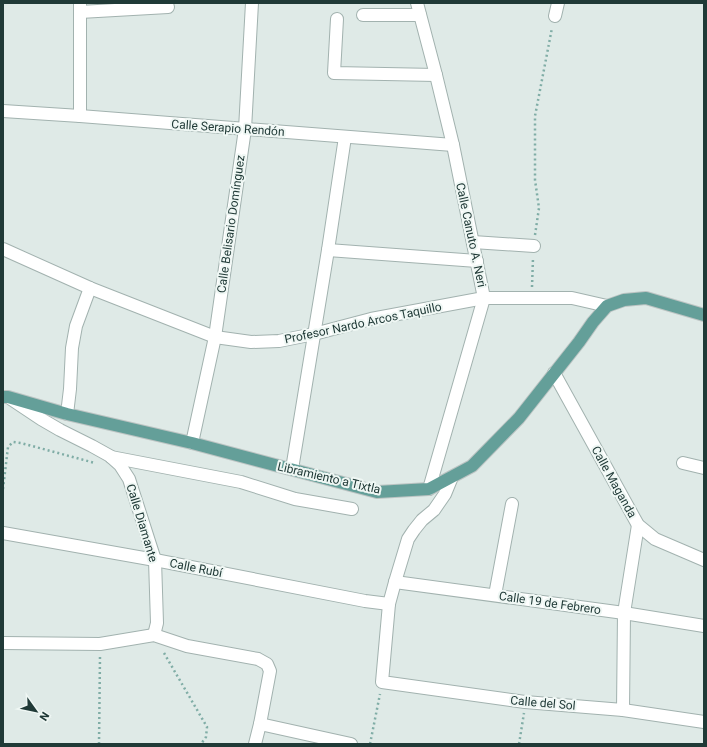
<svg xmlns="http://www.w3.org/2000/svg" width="707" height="747" viewBox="0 0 707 747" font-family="Roboto,sans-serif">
	<rect width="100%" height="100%" fill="#dfeae7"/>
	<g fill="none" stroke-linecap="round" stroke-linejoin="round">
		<g stroke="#a2b2af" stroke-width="14">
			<g id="minor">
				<polyline points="80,3 80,116"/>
				<polyline points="417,3 436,75 453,145 484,298 429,489"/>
				<polyline points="80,12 168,7"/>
				<polyline points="363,15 420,15"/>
				<polyline points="555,16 558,3"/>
				<polyline points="337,19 334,73 436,75"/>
				<polyline points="3,111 80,116 453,145"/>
				<polyline points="473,242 534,246"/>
				<polyline points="3,249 90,288 215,337 251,342 279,341 314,334 371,319 484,298 572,298 607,306"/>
				<polyline points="328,250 477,261"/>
				<polyline points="554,373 638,525 655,539 704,560"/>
				<polyline points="11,399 41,419 60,430 92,446 110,456 120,465 129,479 155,560 157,623 154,635"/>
				<polyline points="67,414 70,389 72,348 76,326 90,288"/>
				<polyline points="192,443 215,337 245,129 252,3"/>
				<polyline points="111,457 241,482 295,499 352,509"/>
				<polyline points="683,463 704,468"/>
				<polyline points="292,469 328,250 345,137"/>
				<polyline points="452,477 445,494 434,510 422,520 414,530 408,539 395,582 389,604 382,682 525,702 623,710 704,722"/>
				<polyline points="3,533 155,560 365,601 389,604"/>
				<polyline points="395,582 624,613 704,626"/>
				<polyline points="495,595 512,504"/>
				<polyline points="3,643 100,644 154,635 187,646 258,659 267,664 270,671 260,724 255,744"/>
				<polyline points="623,710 624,613 638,525"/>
				<polyline points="260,724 351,744"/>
			</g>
		</g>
		<g stroke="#bcc4c3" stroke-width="14">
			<polyline id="major" points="3,397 8,397 67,414 192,443 377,492 429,489 472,466 519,418 579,342 593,322 607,306 624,300 646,298 704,315"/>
		</g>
		<g stroke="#80ada6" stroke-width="2.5" stroke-dasharray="2 3" stroke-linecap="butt">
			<polyline points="535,235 539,208 535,180 535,116 552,28"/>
			<polyline points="532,287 533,258"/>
			<polyline points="3,489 8,447 13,442 21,443 95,463"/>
			<polyline points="164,653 207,727 206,737 201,744"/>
			<polyline points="99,744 100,656"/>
			<polyline points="370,744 380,694"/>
			<polyline points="519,744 524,713"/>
		</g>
		<use href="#minor" stroke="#fff" stroke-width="12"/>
		<use href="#major" stroke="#649f99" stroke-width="12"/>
	</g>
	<g text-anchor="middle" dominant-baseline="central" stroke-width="4" stroke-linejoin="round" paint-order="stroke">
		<g font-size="12" fill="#203a37" stroke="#eff7f4">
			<text transform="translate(228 128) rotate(4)">Calle Serapio Rendón</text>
			<text transform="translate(231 224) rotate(-82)">Calle Belisario Domínguez</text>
			<text transform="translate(471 235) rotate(78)">Calle Canuto A. Neri</text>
			<text transform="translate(363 323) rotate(-12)">Profesor Nardo Arcos Taquillo</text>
			<text transform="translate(329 478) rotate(13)">Libramiento a Tixtla</text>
			<text transform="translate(614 482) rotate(61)">Calle Maganda</text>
			<text transform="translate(142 523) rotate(73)">Calle Diamante</text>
			<text transform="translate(196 568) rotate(11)">Calle Rubí</text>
			<text transform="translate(550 603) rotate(8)">Calle 19 de Febrero</text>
			<text transform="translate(543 703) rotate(5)">Calle del Sol</text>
		</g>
	</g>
	<rect width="707" height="747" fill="none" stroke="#203a37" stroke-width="8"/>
	<g transform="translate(36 711) rotate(123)" stroke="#eff7f4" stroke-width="3" paint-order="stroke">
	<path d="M0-3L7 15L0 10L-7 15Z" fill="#203a37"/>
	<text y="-6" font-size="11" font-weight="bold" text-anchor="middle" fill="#203a37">N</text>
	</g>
</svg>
